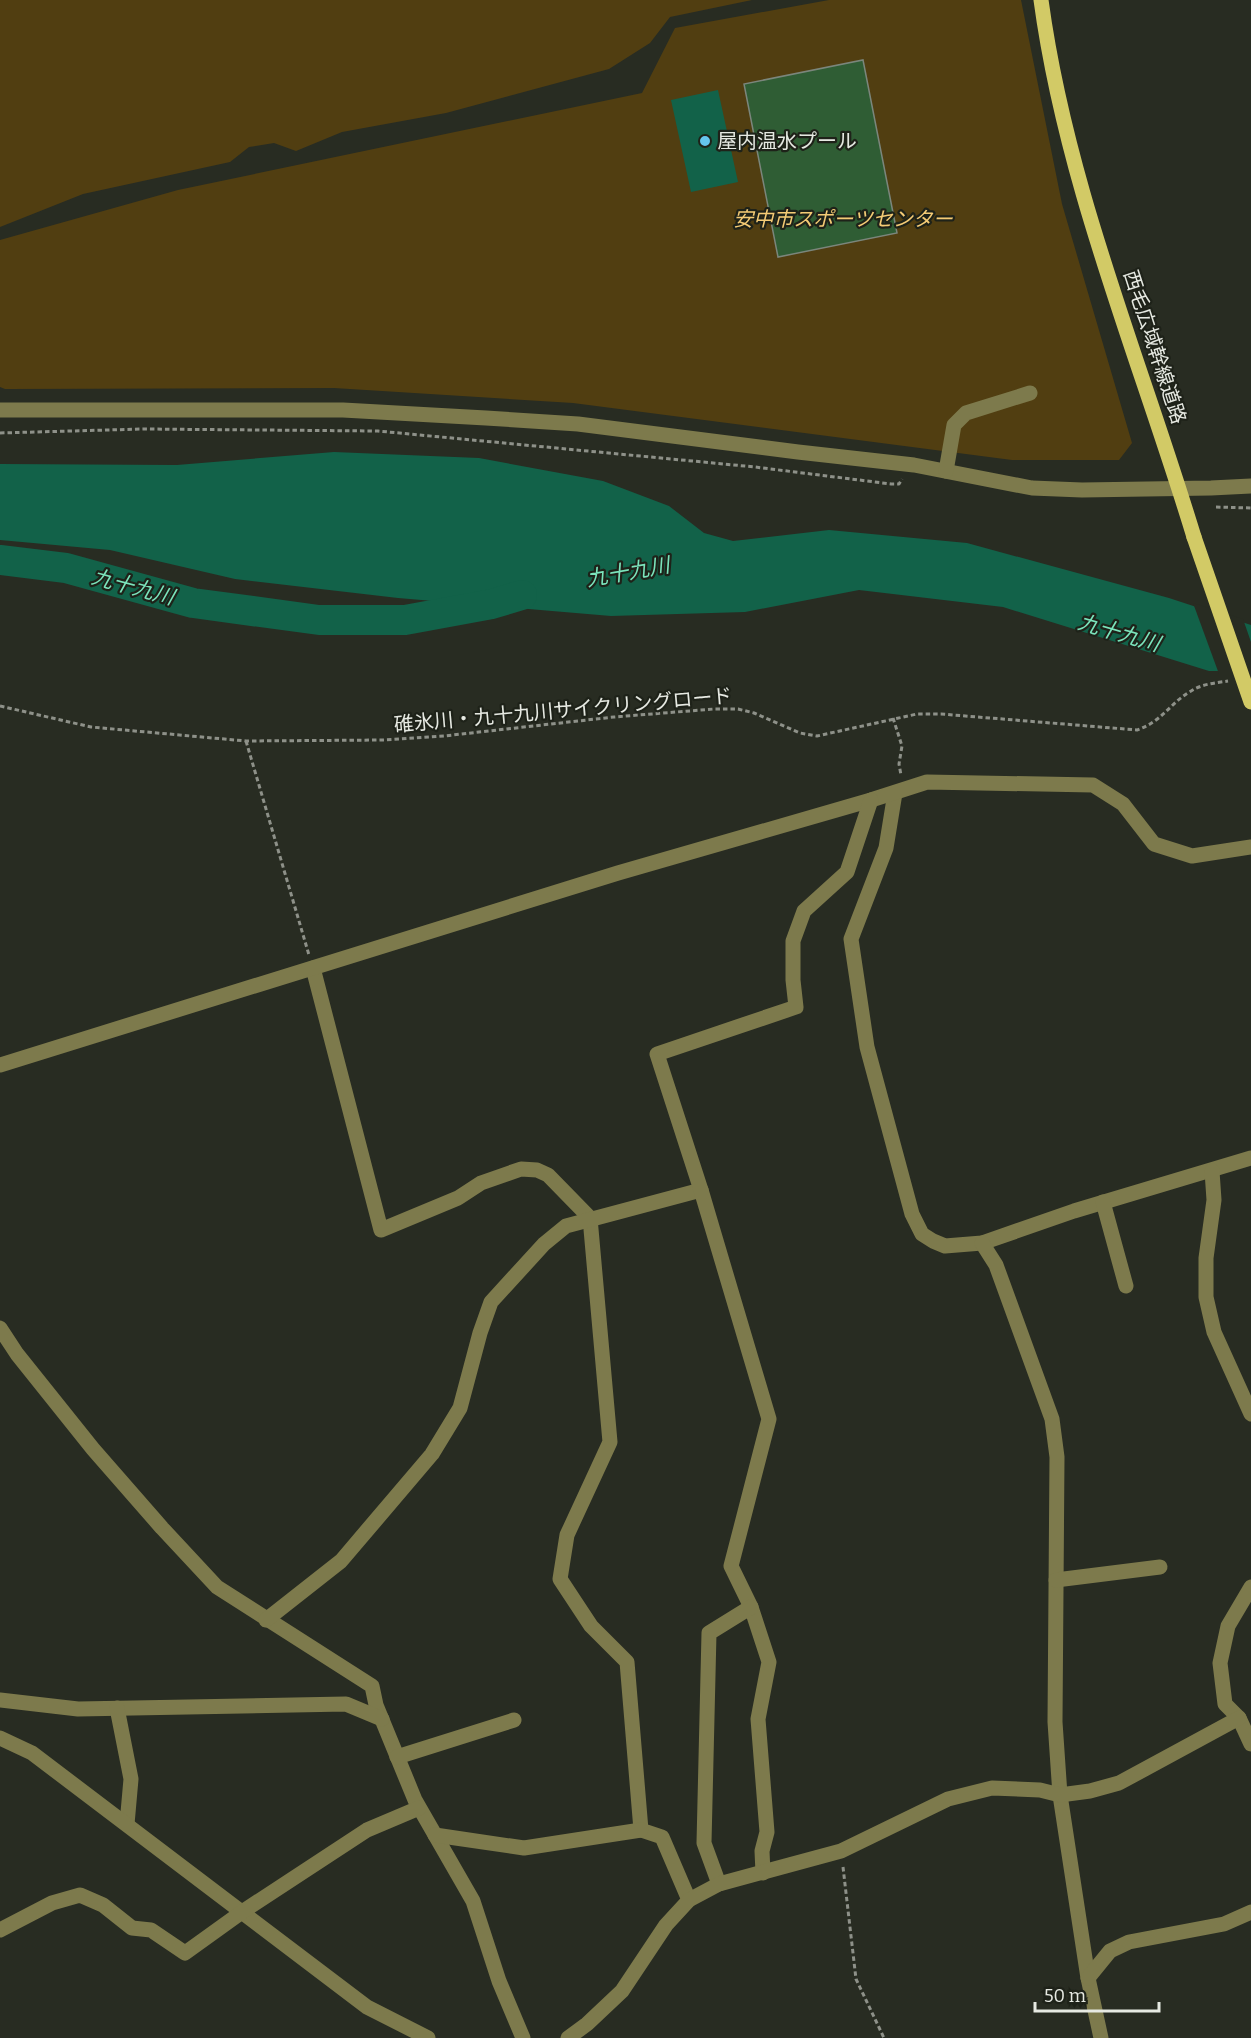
<svg xmlns="http://www.w3.org/2000/svg" width="1251" height="2038" viewBox="0 0 1251 2038" font-family="Bitter,'Noto Sans JP',serif">
	<rect width="100%" height="100%" fill="#282c22"/>
	<g fill="#513e11">
		<polygon points="0,0 752,0 670,17 650,43 609,69 446,113 342,132 296,151 274,143 249,147 230,162 83,194 0,227"/>
		<polygon points="829,0 1021,0 1062,204 1132,443 1119,460 1012,460 573,403 334,388 5,389 0,387 0,240 178,190 642,93 675,28"/>
	</g>
	<g fill="#126249">
		<polygon points="718,90 738,182 691,192 671,100"/>
		<polygon points="334,452 479,458 603,481 669,506 704,533 733,541 829,530 967,543 1169,598 1251,625 1251,671 1209,671 1003,607 859,590 745,612 611,616 398,598 235,579 110,550 0,540 0,464 177,465"/>
	</g>
	<polygon fill="#282c22" points="1193,603 1243,619 1251,642 1251,674 1219,674"/>
	<g fill="none" stroke-linecap="round" stroke-linejoin="round">
		<polyline stroke="#126249" stroke-width="30" points="0,560 66,568 193,603 319,620 405,620 492,604 522,595"/>
	</g>
	<polygon fill="#2f5d34" stroke="#7b867c" stroke-width="1.5" points="863,60 897,233 778,257 744,84"/>
	<g fill="none" stroke-linecap="round" stroke-linejoin="round">
		<g stroke="#8e9189" stroke-width="3" stroke-dasharray="4.5 3" stroke-linecap="butt">
			<polyline points="0,433 143,429 378,431 755,467 891,484 899,484 902,479"/>
			<polyline points="1216,507 1251,508"/>
			<path d="M0,706L91,727L246,741L385,740L444,736L614,717L714,709H738L754,713L800,733L817,736L917,714H941L1137,730C1163,721 1170,703 1191,691C1202,684 1215,683 1228,681"/>
			<polyline points="893,718 902,746 899,764 901,775"/>
			<polyline points="246,741 309,955"/>
			<polyline points="843,1867 856,1979 884,2038"/>
		</g>
		<g stroke="#7d7a4c" stroke-width="15">
			<polyline points="0,410 343,410 486,418 578,424 798,452 914,465 1032,488 1082,490 1211,488 1251,486"/>
			<polyline points="946,471 954,425 966,413 1030,393"/>
			<polyline points="895,793 886,848 851,939 867,1047 912,1214 922,1234 933,1241 945,1246 982,1243 1074,1211 1251,1158"/>
			<polyline points="313,968 381,1230 458,1198 481,1183 521,1169 537,1170 548,1175 590,1218 610,1442 567,1535 560,1579 591,1626 627,1662 641,1830 662,1837 689,1900"/>
			<polyline points="0,1065 618,873 871,800 927,782 1093,785 1123,804 1154,844 1192,856 1251,847"/>
			<polyline points="1212,1171 1214,1200 1206,1258 1206,1297 1214,1332 1251,1414"/>
			<polyline points="1103,1202 1126,1286"/>
			<polyline points="982,1243 996,1265 1052,1419 1057,1457 1055,1722 1060,1795 1088,1978 1101,2038"/>
			<polyline points="0,1328 17,1354 93,1449 162,1528 217,1587 372,1686 376,1705 415,1800 473,1901 499,1981 523,2038"/>
			<polyline points="1056,1580 1160,1567"/>
			<polyline points="1251,1587 1228,1626 1220,1663 1225,1704 1239,1718 1251,1744"/>
			<polyline points="266,1620 341,1561 432,1454 460,1408 480,1333 491,1302 544,1244 566,1226 701,1190"/>
			<polyline points="0,1700 78,1709 346,1704 382,1719"/>
			<polyline points="117,1708 131,1779 127,1824"/>
			<polyline points="0,1738 32,1753 367,2007 428,2038"/>
			<polyline points="397,1757 514,1720"/>
			<polyline points="435,1835 524,1848 641,1830"/>
			<polyline points="763,1873 762,1851 767,1832 758,1719 769,1662 751,1607 731,1566 769,1419 701,1190 657,1054 796,1007 793,980 793,941 804,911 847,872 871,800"/>
			<polyline points="719,1884 704,1843 709,1633 751,1607"/>
			<polyline points="0,1930 52,1903 80,1895 103,1905 132,1928 151,1930 185,1953 242,1912 367,1830 419,1808"/>
			<polyline points="1088,1978 1110,1951 1129,1942 1224,1924 1251,1912"/>
			<polyline points="568,2038 587,2024 622,1991 666,1925 689,1900 719,1884 841,1851 948,1799 992,1788 1040,1790 1060,1795 1090,1791 1119,1783 1239,1718"/>
		</g>
		<path stroke="#d2ca66" stroke-width="15" d="M1041,0C1066,185 1140,359 1194,537"/>
		<polyline stroke="#d2ca66" stroke-width="15" points="1194,537 1251,702"/>
	</g>
	<circle fill="#65c5ee" stroke="#1e2219" stroke-width="2" cx="705" cy="141" r="6"/>
	<g text-anchor="middle" dominant-baseline="central" stroke-width="4.5" stroke-linejoin="round" paint-order="stroke">
		<g font-size="20" fill="#e6e9e2" stroke="#1e2219" text-anchor="start">
			<text x="717" y="141">屋内温水プール</text>
		</g>
		<g font-size="20" font-style="italic" fill="#f4cb75" stroke="#1e2219">
			<text x="843" y="219">安中市スポーツセンター</text>
		</g>
		<g font-size="20" fill="#e6e9e2" stroke="#1e2219">
			<text transform="translate(1155 347) rotate(72)">西毛広域幹線道路</text>
			<text transform="translate(563 710) rotate(-5)">碓氷川・九十九川サイクリングロード</text>
		</g>
		<g font-size="21" font-style="italic" fill="#7be4bc" stroke="#1e2219">
			<text transform="translate(628 572) rotate(-10)">九十九川</text>
			<text transform="translate(133 587) rotate(15)">九十九川</text>
			<text transform="translate(1119 633) rotate(16)">九十九川</text>
		</g>
	</g>
	<path d="M1035 2002v9h124v-9" fill="none" stroke="#e6e9e2" stroke-width="3"/>
	<text x="1044" y="2002" font-size="18" fill="#e6e9e2" stroke="#1e2219" stroke-width="4.5" paint-order="stroke">50 m</text>
</svg>
